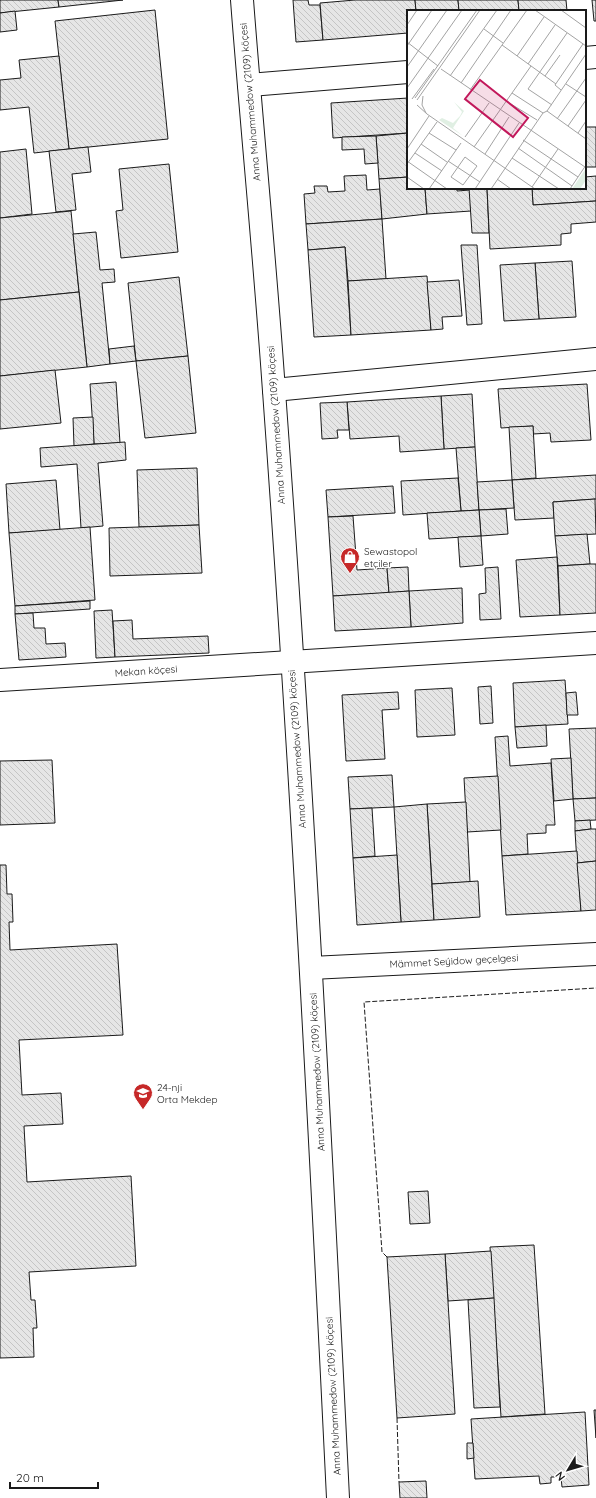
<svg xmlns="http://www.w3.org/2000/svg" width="596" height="1498" viewBox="0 0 596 1498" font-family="Quicksand,sans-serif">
	<defs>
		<pattern id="building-back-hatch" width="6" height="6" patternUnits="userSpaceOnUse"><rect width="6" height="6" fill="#e6e6e6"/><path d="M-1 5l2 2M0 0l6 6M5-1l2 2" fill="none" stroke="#c5c5c5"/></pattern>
	</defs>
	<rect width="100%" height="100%" fill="#fff"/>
	<g fill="url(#building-back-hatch)" stroke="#1a1a1a">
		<polygon points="0,0 58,0 59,7 0,13"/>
		<polygon points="58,0 123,0 59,7"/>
		<polygon points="293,0 308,0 309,5 320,5 323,40 296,42"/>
		<polygon points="415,0 416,11 408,11 408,33 323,40 320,3 355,0"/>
		<polygon points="415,0 458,0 459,11 416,11"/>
		<polygon points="458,0 518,0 519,11 459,11"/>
		<polygon points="518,0 566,0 567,11 519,11"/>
		<polygon points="592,0 596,0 596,21 594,21"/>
		<polygon points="155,10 168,139 69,149 55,21"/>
		<polygon points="15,11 17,30 0,32 0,13"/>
		<polygon points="59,56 69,149 34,153 29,107 0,110 0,80 21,78 19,60"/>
		<polygon points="408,98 408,133 333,138 331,103"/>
		<rect x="585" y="127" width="11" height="40"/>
		<polygon points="408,133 408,177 379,179 376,136"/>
		<polygon points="376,136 378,163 365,164 364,149 342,150 342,137"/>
		<polygon points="88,147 91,172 72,174 76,210 56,212 49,151"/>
		<polygon points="26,149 32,214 0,218 0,152"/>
		<polygon points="169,164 178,252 121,258 116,211 123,210 119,169"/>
		<polygon points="366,175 367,190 380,189 382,219 306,224 304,194 315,193 314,186 327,186 328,192 345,191 344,176"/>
		<polygon points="596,176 596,201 533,205 532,188 585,188 585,177"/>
		<polygon points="408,177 408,188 425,188 427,214 382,219 379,179"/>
		<polygon points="425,188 457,188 457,191 470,190 471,211 427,214"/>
		<polygon points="469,188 487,188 489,233 472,233"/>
		<polygon points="487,188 532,188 533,205 596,201 596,222 571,224 571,233 561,234 561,245 490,249"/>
		<polygon points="71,211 79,292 0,300 0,218"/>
		<polygon points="382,219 386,279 348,281 345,247 308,250 306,224"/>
		<polygon points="96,232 100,270 114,269 115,282 102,283 110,364 87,367 73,234"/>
		<polygon points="461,245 477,245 482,324 467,325"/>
		<polygon points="345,247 351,335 314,337 308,250"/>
		<polygon points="572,261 576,317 539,319 535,263"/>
		<polygon points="535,263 539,319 504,321 500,265"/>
		<polygon points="427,276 431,330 351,335 348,281"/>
		<polygon points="179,277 188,356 136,361 128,283"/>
		<polygon points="459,280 462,316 442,317 443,329 431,330 427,282"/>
		<polygon points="79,292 87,367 0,376 0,300"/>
		<polygon points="134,346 136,361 110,364 109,349"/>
		<polygon points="188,356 196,433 145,438 136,361"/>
		<polygon points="55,370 61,423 0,429 0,376"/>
		<polygon points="116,382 120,443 94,444 90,384"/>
		<polygon points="587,384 591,440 551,442 550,433 533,434 533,426 501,428 498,389"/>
		<polygon points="472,394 475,447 444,449 441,396"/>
		<polygon points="441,396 444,449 400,452 399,436 350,439 347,402"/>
		<polygon points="347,402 349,430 337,430 338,438 322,439 320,403"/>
		<polygon points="93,417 94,444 74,446 73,418"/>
		<polygon points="533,426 536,478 512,480 509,427"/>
		<polygon points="125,442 126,460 98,463 103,526 81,528 77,464 41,467 40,448"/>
		<polygon points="475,447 479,510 461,511 456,448"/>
		<polygon points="197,468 199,525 139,527 137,470"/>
		<polygon points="596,475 596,499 553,502 554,518 515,520 512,480"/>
		<polygon points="458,478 461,511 403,515 401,481"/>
		<polygon points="56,480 60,530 9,533 6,484"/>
		<polygon points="512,480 514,508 479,510 477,482"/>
		<polygon points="393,486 395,513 328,517 326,490"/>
		<polygon points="595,499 596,534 555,536 553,502"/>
		<polygon points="506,509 508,534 481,536 479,510"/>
		<polygon points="479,510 481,536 429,539 427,513"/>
		<polygon points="353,516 357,570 387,568 389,593 333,596 328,517"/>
		<polygon points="199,525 202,573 110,576 109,528"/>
		<polygon points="90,527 95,600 15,606 9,533"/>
		<polygon points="587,534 590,564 558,566 555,536"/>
		<polygon points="481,536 483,565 460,567 458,537"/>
		<polygon points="557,557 560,615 520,617 516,560"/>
		<polygon points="590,564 596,564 596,613 560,615 558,566"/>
		<polygon points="408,567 409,591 389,593 387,568"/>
		<polygon points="498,567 501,619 480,620 479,594 486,593 485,568"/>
		<polygon points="462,588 463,623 411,627 409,591"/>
		<polygon points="409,591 411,627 335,631 333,596"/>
		<polygon points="90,601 90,609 15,614 15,606"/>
		<polygon points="112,610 115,657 96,658 94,611"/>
		<polygon points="33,613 34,628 45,628 46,644 65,643 66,657 19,660 15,614"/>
		<polygon points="132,620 133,639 208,636 209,653 115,657 113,621"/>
		<polygon points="565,680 568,724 515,727 513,683"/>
		<polygon points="491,686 493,723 480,724 478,687"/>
		<polygon points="452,688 455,735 417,737 415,690"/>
		<polygon points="398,692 399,709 382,710 385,759 346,761 342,695"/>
		<polygon points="576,692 578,715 567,715 566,693"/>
		<polygon points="546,725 547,746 517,748 515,727"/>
		<polygon points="596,728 596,798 573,799 569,729"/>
		<polygon points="508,736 510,766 551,763 555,825 546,825 546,833 527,834 528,854 502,856 495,737"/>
		<polygon points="571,758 573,799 554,801 551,759"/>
		<polygon points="52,760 55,823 0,825 0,761"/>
		<polygon points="392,775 394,807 350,809 348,777"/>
		<polygon points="498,776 501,830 467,832 464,778"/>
		<polygon points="596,798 596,820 575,821 573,799"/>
		<polygon points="466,802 470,882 432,884 427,804"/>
		<polygon points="427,804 434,920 401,922 394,807"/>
		<polygon points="372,808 375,856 353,858 350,809"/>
		<polygon points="590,820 591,829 575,831 575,821"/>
		<polygon points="591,829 596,829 596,861 577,863 575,831"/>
		<polygon points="577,851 581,911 506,915 502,856"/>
		<polygon points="397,855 401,922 357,925 353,858"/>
		<polygon points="596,861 596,910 581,911 577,863"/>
		<polygon points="0,865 6,865 7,894 12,894 13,922 9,922 10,950 117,944 123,1035 19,1040 22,1095 61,1093 63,1124 24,1126 27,1182 131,1176 136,1266 29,1272 31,1300 35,1300 37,1328 33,1328 34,1357 0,1358"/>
		<polygon points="478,881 480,917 434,920 432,884"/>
		<polygon points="428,1191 430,1223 410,1224 408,1192"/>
		<polygon points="534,1245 545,1414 501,1417 490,1247"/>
		<polygon points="491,1251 494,1298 448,1301 445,1254"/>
		<polygon points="445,1254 455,1414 397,1418 387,1257"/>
		<polygon points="494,1298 500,1407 474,1408 468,1300"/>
		<polygon points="594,1410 596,1410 596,1438"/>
		<polygon points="585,1412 589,1485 562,1487 561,1477 551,1477 551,1483 540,1484 539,1476 475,1479 471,1419"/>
		<polygon points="467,1443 473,1443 474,1458 467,1459"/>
		<polygon points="426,1481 427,1498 400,1498 399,1482"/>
	</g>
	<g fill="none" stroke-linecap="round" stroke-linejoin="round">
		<g stroke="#1a1a1a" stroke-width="24">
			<g id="minor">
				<path d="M242,0C252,130 265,261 274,391C301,760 320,1129 338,1498"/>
				<polyline points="585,58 596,57"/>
				<polyline points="249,85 408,72"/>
				<polyline points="274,390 596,359"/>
				<polyline points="0,680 596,643"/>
				<polyline points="311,968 596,954"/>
			</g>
		</g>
		<use href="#minor" stroke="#fff" stroke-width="22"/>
		<g stroke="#1a1a1a" stroke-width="1" stroke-dasharray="5 2" stroke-linecap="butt">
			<polyline points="387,1257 382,1252 364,1002 596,988"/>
			<polyline points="397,1418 399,1482"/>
		</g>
	</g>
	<defs>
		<g id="shop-pin" transform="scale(1)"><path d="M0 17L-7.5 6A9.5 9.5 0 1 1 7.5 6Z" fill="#c62828" stroke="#fff"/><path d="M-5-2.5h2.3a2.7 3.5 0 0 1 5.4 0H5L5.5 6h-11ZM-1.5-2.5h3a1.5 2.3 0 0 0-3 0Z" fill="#fff"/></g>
		<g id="school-pin" transform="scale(1)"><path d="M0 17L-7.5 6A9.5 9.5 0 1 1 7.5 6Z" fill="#c62828" stroke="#fff"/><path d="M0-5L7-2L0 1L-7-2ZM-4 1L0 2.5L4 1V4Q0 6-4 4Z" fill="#fff"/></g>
	</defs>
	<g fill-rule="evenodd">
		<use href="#shop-pin" x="350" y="557"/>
		<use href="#school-pin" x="143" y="1093"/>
	</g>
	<g text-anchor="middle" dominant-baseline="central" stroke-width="3" stroke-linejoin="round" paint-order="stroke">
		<g font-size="10" fill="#1a1a1a" stroke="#fff">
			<text transform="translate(250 102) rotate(-95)">Anna Muhammedow (2109) köçesi</text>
			<text transform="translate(276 425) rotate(-94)">Anna Muhammedow (2109) köçesi</text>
			<text transform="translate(146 671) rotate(-4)">Mekan köçesi</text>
			<text transform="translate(297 749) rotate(-94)">Anna Muhammedow (2109) köçesi</text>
			<text transform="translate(454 961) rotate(-3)">Mämmet Seýidow geçelgesi</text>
			<text transform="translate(317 1072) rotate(-93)">Anna Muhammedow (2109) köçesi</text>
			<text transform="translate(333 1396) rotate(-93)">Anna Muhammedow (2109) köçesi</text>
		</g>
		<g font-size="10" fill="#1a1a1a" stroke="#fff" text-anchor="start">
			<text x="364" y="551">Sewastopol<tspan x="364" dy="12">etçiler</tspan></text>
			<text x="157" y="1087">24-nji<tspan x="157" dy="12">Orta Mekdep</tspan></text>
		</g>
	</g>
	<g transform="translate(407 10)">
		<rect width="179" height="179" fill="#fff"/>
		<path d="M47,92L57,101L46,118L56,126L32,110L35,108L46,113L53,106L55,102ZM179,158V170L173,179H165Z" fill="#e0efe3"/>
		<path fill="none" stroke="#a3a3a3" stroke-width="1" d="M128,0L179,36M154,0L179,18M0,15L10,0M77,19L96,33M0,32L31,56M95,35L149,74M0,36L25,0M110,46L137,7M121,54L148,15M0,57L40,0M34,59L178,157M43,66L90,0M138,66L153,45M54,73L104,0M159,74L179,87M0,78L55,0M63,80L120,0M154,80L148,75L176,34M105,83L136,103L140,101L179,129M16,86L15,95L19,103M8,88L70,0M5,89L27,59M10,90L73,0M99,91L130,110M10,95L20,104L128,179M145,95L121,79L160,23M140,101L179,44M150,109L179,68M161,116L179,90M22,123L49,140M171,123L179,111M58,127L82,93M116,130L171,167M14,134L40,152M67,137L124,56M111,138L165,176M0,139L22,106M8,143L35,161M78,144L102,107M58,147L70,156L56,175L44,167ZM105,148L152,179M0,151L40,179M41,151L73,172M0,154L30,112M0,167L17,179M90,169L104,179M125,177L151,139M22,179L54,133M68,179L112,113M84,179L136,103M163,179L179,155"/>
		<path fill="#c2185b" fill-opacity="0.15" stroke="#c2185b" stroke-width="2" d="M73,70L121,108L106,127L58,89Z"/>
		<rect width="179" height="179" fill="none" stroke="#1a1a1a" stroke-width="2"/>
	</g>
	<g transform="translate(568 1470) rotate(232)" stroke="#ffffff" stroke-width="3" paint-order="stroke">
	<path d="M0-3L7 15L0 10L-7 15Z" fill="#1a1a1a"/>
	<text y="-6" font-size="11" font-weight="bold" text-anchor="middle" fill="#1a1a1a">N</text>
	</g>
	<path d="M10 1482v6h88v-6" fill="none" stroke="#1a1a1a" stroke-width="2"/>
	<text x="16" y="1482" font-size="12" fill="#1a1a1a" stroke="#ffffff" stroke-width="3" paint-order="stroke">20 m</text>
</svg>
